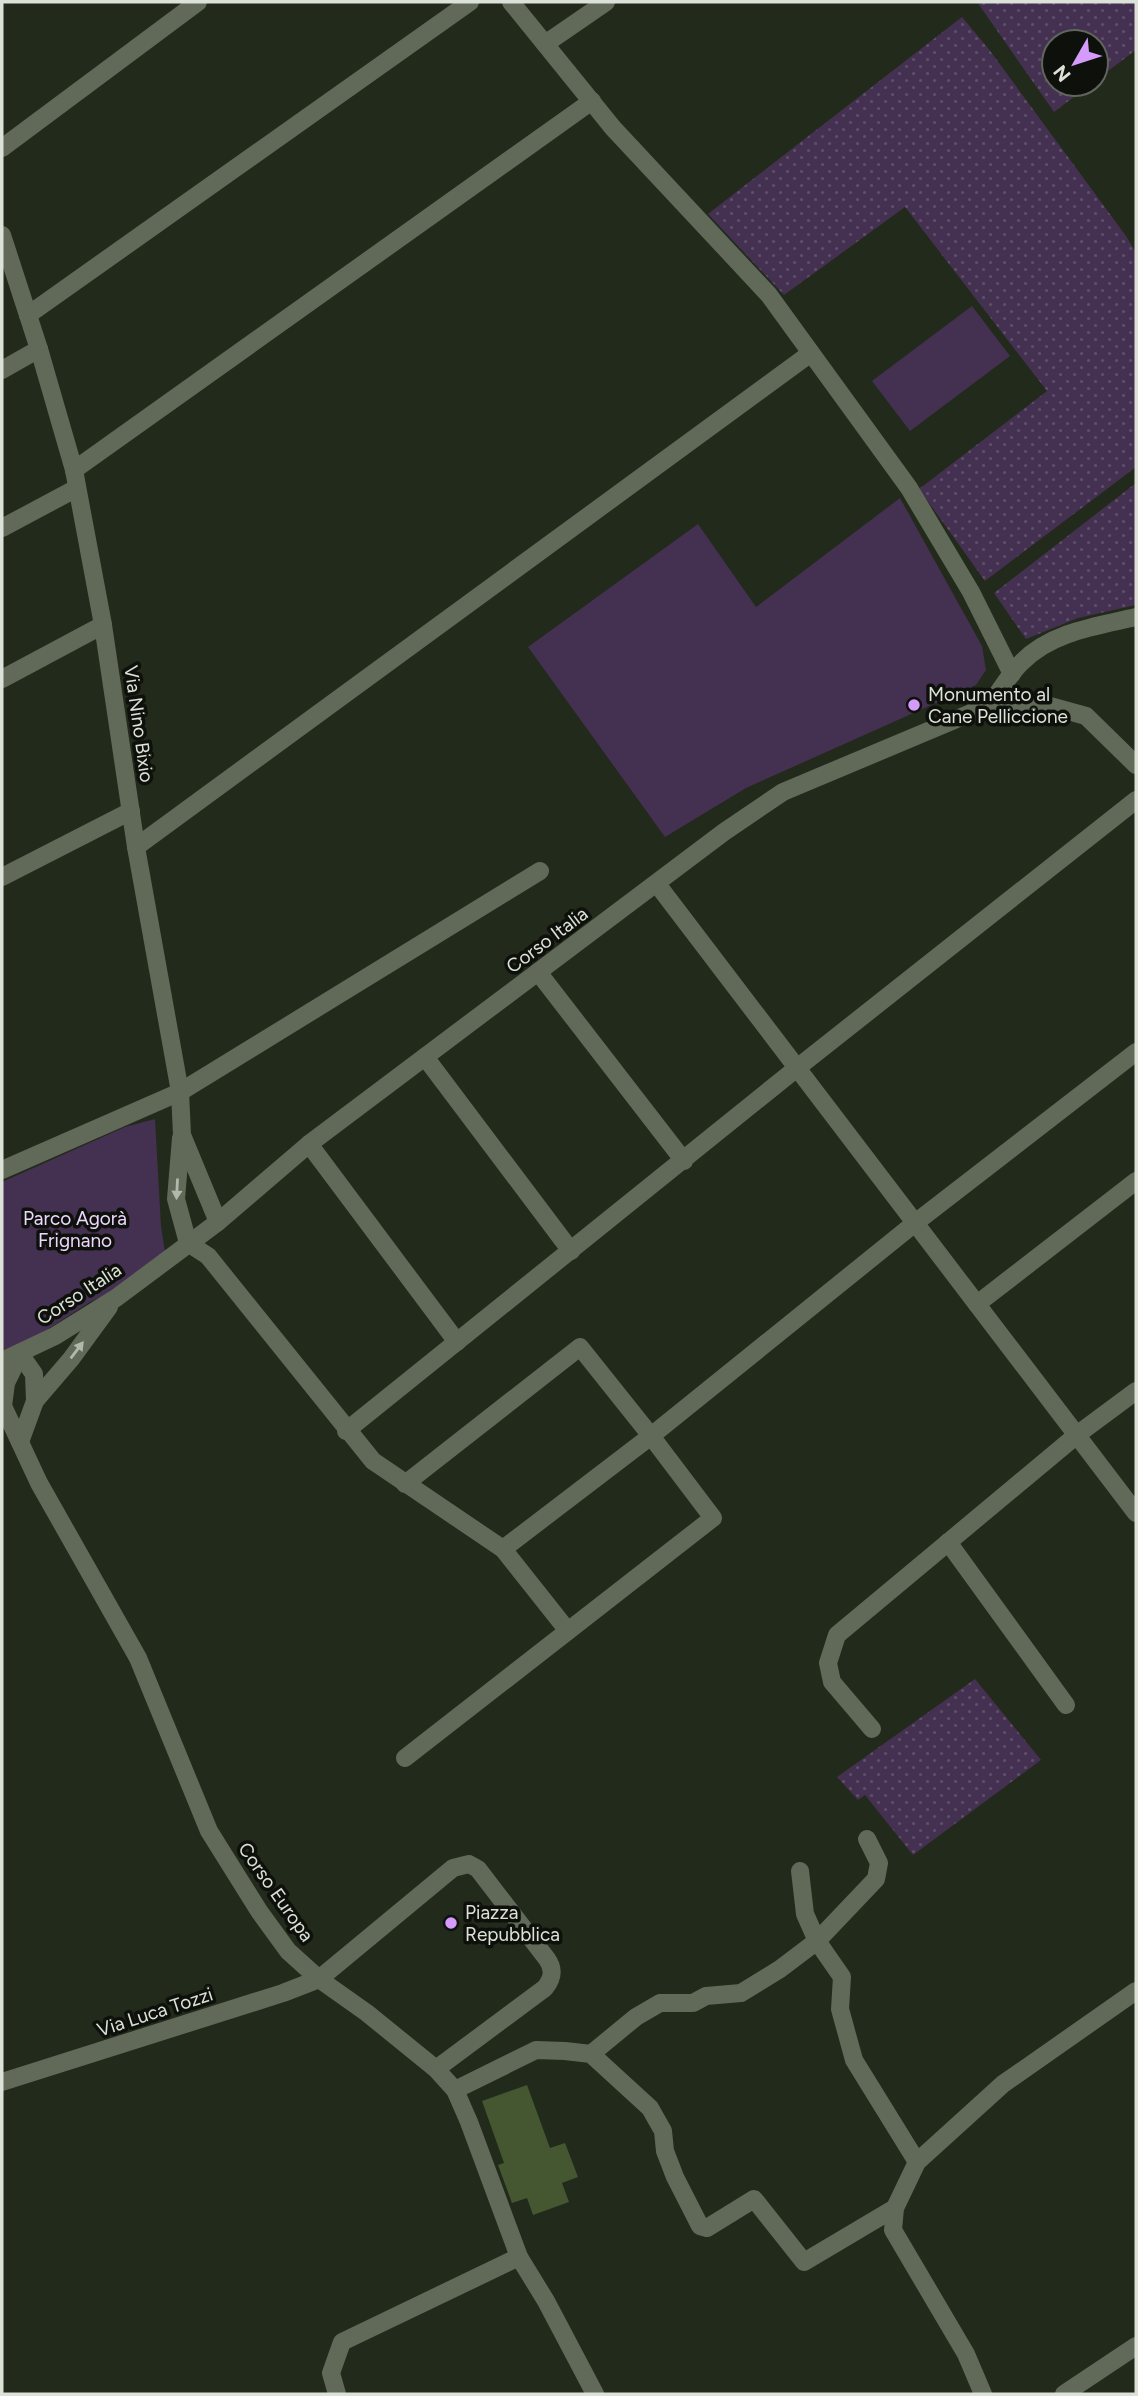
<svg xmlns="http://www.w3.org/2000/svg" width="1138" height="2396" viewBox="0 0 1138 2396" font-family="Figtree,sans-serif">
	<defs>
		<pattern id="grass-dots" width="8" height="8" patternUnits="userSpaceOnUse" patternTransform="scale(1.75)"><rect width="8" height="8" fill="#443051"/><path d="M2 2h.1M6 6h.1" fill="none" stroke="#5e4e69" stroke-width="1.8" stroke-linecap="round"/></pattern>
	</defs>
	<rect width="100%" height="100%" fill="#222a1b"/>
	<g fill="url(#grass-dots)">
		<polygon points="977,2 1136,2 1136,50 1096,80 1096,42 1054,42 1054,84 1091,84 1054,112"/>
		<polygon points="962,17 988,48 1126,236 1136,253 1136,467 985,581 919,489 1047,391 905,207 784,295 708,214"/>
		<polygon points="1136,483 1136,605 1078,618 1026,639 994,593"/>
		<polygon points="975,1679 1041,1760 913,1855 865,1795 858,1800 837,1777"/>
	</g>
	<g fill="#443051">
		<polygon points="972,306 1010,356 910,431 872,381"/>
		<polygon points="900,498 982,646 986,670 976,685 746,788 665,837 528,647 698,524 756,607"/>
		<polygon points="155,1119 161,1226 165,1252 115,1291 90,1302 2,1359 2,1182 125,1127"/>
	</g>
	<polygon fill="#445730" points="527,2085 550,2148 565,2143 578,2177 562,2183 569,2202 533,2215 527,2198 512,2203 498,2165 504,2163 482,2101"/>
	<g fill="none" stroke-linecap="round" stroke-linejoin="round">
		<g stroke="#616a59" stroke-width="18">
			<polyline points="511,2 613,128 769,295 909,488 971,592 1012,674"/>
			<polyline points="545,44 606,2"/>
			<polyline points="2,148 198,2"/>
			<polyline points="28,315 470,2"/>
			<polyline points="2,370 39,349"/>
			<polyline points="74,470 592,101"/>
			<polyline points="2,528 77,488"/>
			<polyline points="2,679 103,625"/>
			<path d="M990,705C1000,691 1009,674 1022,662C1051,632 1097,626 1136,617"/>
			<polyline points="136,847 811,353"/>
			<polyline points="2,877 131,811"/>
			<polyline points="657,884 1136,1513"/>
			<polyline points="538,972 684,1161"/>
			<polyline points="425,1057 571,1251"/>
			<polyline points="309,1144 457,1342"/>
			<polyline points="2,1170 180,1092 540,871"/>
			<polyline points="188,1243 208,1256 373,1461 503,1549 568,1631"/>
			<polyline points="977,1304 1136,1181"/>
			<polyline points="346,1431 797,1068 1136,800"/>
			<polyline points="948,1542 1066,1705"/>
			<polyline points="503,1549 651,1436 915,1223 1136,1052"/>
			<polyline points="872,1729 832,1682 828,1663 837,1635 1078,1434 1136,1391"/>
			<polyline points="405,1758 713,1518 651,1436 580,1347 405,1484"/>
			<polyline points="800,1871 805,1914 817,1941 842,1977 840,2009 854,2060 917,2162"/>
			<polyline points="591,2054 636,2017 660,2003 693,2003 706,1996 741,1993 780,1969 817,1941 876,1879 879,1863 867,1839"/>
			<path d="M2,2082L283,1993L319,1979L453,1868L469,1864L478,1869L547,1959C554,1969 553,1978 545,1988L436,2069"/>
			<polyline points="455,2090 536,2050 565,2051 591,2054 650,2108 663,2131 665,2151 675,2177 700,2226 707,2228 754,2199 804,2262 895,2208"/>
			<polyline points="337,2394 331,2373 342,2342 519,2257"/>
			<polyline points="983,2394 966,2354 893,2230 895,2208 917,2162 1003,2084 1136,1991"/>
			<polyline points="1064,2394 1136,2346"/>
		</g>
		<g stroke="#616a59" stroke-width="18">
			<polyline points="2,235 39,349 74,470 103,625 136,847 180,1092 182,1135 218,1222"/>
			<polyline points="181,1138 176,1199 188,1243"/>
			<polyline points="20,1354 6,1383 3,1406 39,1483 138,1658 209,1831 259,1911 288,1951 319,1979 367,2013 436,2069 455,2090 469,2122 519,2257 546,2301 595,2394"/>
			<polyline points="20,1354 34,1374 35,1401 20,1442"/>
			<polyline points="2,1361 55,1336 116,1298 218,1222 309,1144 724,832 783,792 990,705 1039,703 1086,716 1136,765"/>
			<polyline points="35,1401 71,1359 109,1307"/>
		</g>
	</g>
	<defs><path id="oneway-solid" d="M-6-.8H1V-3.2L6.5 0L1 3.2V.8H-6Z" transform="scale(1.75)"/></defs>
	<g fill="#b1b8ac">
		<use href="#oneway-solid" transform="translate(177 1189) rotate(93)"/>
		<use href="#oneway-solid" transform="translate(77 1350) rotate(-53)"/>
	</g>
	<g fill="#d59bfb" stroke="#0e110b" stroke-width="2.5">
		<circle cx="914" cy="705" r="7"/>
		<circle cx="451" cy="1923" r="7"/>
	</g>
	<g text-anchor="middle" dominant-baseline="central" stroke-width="7" stroke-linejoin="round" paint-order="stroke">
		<g font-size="19" fill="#dce2d8" stroke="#0e110b" text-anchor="start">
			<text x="928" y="694">Monumento al<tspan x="928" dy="22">Cane Pelliccione</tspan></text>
			<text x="465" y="1912">Piazza<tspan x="465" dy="22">Repubblica</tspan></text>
		</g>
		<g font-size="19" fill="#dce2d8" stroke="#0e110b">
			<text transform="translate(139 724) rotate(82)">Via Nino Bixio</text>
			<text transform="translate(547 940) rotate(-37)">Corso Italia</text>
			<text transform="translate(79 1294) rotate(-33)">Corso Italia</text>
			<text transform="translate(276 1892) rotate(55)">Corso Europa</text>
			<text transform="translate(155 2012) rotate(-18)">Via Luca Tozzi</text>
		</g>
		<g font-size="19" fill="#eed7fe" stroke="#0e110b">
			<text x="75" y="1218">Parco Agorà<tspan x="75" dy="22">Frignano</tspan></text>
		</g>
	</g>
	<rect width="1138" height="2396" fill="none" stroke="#dce2d8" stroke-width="7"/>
	<g transform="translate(1075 63) rotate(231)"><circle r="33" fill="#0e110b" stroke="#60655d" stroke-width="2"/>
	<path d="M0-5L12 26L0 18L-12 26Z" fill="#d59bfb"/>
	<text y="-10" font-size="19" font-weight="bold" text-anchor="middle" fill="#dce2d8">N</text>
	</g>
</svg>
